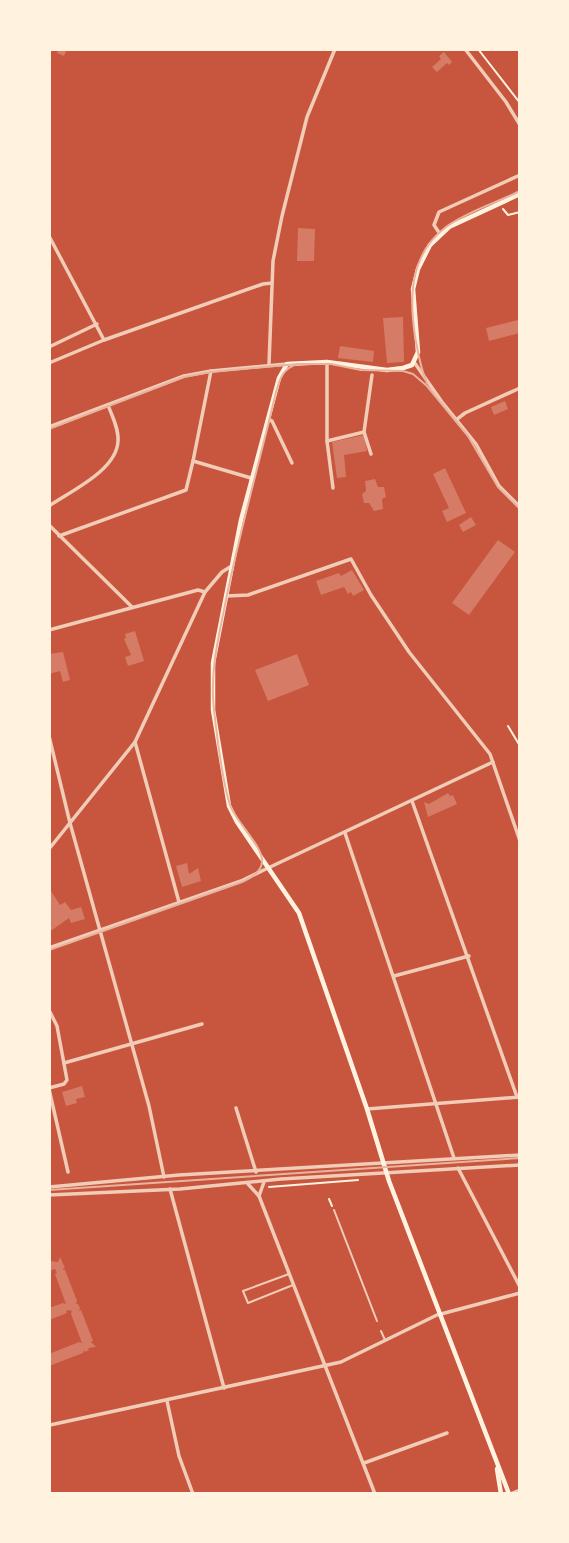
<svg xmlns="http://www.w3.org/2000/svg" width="569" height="1543" viewBox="0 0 569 1543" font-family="'Fira Sans Condensed',sans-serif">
	<rect width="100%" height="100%" fill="#c8553d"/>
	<g fill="#d67c66">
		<polygon points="59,49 67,49 64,56 57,53"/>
		<polygon points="444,52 452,62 449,65 447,63 437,72 432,67 441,59 439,56"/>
		<polygon points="298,228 315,229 314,261 297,261"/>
		<polygon points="403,317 404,362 387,363 383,318"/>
		<polygon points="518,320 520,333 489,341 486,328"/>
		<polygon points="340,346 374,351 373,362 338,358"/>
		<polygon points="505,401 508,409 494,415 491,407"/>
		<polygon points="364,435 367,451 344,455 346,477 337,478 332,442"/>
		<polygon points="445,468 466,513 447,522 442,511 449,508 433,474"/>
		<polygon points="375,479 378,487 384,487 386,497 382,499 383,509 374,511 369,503 364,503 362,494 366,491 365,481"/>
		<polygon points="471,517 476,525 463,532 459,525"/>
		<polygon points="498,540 515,552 469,615 452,603"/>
		<polygon points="352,570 364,590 353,596 351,592 348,594 344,587 321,595 316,581 339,573 341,576"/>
		<polygon points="135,631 144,661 128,666 125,657 131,655 124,639 126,638 125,634"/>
		<polygon points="63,652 70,680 63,682 60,671 49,674 49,654"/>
		<polygon points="297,654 309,685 268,701 255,670"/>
		<polygon points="448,793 450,796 453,795 457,804 428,817 424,802 429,804"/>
		<polygon points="187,863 189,874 198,868 201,881 182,887 176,866"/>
		<polygon points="49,888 60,905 65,902 71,910 81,907 85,919 71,923 69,918 49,932"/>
		<polygon points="82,1086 85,1097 76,1099 77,1103 66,1106 62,1092"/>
		<polygon points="60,1257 65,1268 62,1269 65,1270 77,1301 76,1304 78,1304 80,1308 79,1311 81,1310 93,1341 91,1342 96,1347 88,1348 89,1350 85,1352 84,1350 83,1353 49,1366 49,1354 79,1342 82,1343 71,1314 72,1311 69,1310 66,1311 67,1313 49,1320 49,1308 63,1303 66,1304 55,1274 57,1273 55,1269 49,1271 50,1261 58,1262"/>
	</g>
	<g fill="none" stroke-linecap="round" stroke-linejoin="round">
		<g stroke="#fff3e0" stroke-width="2">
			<polyline points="478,49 520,103"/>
			<polyline points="503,209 508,215 520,212"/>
			<polyline points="508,726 520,746"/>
			<polyline points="269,1187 358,1180"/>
			<polyline points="329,1199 332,1206"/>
		</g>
		<g stroke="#f1ccb7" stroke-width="2">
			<polyline points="334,1210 377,1321"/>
			<polyline points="289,1274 243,1291 248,1303 293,1285"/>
			<polyline points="381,1331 385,1340"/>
		</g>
		<g stroke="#f1ccb7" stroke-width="3.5">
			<polyline points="465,49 506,102 520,125"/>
			<polyline points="440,234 434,225 439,212 520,175"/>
			<polyline points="49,236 104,340"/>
			<polyline points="49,347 97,324"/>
			<polyline points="327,362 327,441 333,488"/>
			<polyline points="49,363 104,340 263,284 272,283"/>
			<polyline points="269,364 273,261 282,216 307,117 335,49"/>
			<polyline points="211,371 193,461 251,478"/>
			<polyline points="268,419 272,421 292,463"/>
			<polyline points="456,420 465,413 520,388"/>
			<polyline points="364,432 371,454"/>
			<polyline points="327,441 364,432 372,375"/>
			<path d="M49,506C71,491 117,470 118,441C119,429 112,416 108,405"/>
			<polyline points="49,525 132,607"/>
			<polyline points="59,536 186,490 193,461"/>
			<polyline points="227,596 248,595 351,559 371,595 409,652 490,754 520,841"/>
			<polyline points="49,630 198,590 205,592"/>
			<polyline points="49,736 70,823 149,1106 164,1177"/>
			<polyline points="135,742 179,902"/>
			<polyline points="412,801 517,1097"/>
			<polyline points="345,833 454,1158"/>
			<polyline points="49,849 135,742 205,592 222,572 230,567"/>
			<polyline points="268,868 493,762"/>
			<polyline points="394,976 469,956"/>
			<polyline points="49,1010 57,1026 67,1080 64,1084 49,1088"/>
			<polyline points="64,1063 202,1024"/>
			<polyline points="49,1089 68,1172"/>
			<polyline points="236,1108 256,1172"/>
			<polyline points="367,1109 520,1097"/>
			<polyline points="458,1168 520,1287"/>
			<polyline points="248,1184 259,1196 375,1494"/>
			<polyline points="170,1189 224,1388"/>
			<polyline points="259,1196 264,1182"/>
			<polyline points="167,1401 179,1456 193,1494"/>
			<polyline points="49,1423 49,1432"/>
			<polyline points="50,1425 341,1362 439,1314"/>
			<polyline points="364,1463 447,1433"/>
			<polyline points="510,1494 520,1490"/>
		</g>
		<g stroke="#f1ccb7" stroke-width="3.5">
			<polyline points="414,362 442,402 476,444 499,486 520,507"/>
			<polyline points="49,427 184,376 211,371 287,364"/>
			<polyline points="49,948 241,881 268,868"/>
			<polyline points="49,1187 179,1175 520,1155"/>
			<polyline points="49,1195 180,1189 281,1179 520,1165"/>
			<polyline points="441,1314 520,1293"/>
		</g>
		<g stroke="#fff3e0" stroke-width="4.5">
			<polyline points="497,1469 501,1494"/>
			<polyline points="509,1494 389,1181 367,1109 299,913 237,822 229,806 213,710 213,663 241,520 279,378 287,364 327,362 387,370 403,368 412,365 418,352 413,289 418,269 430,245 449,227 520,194"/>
		</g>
		<g stroke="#e9b49f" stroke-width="2">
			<path d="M427,383C420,368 418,352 415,336C409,296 410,254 446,227C468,211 496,203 520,191"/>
			<polyline points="49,429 184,377 211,372 298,364 331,364 361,370 403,371 413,374 427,386 468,436 498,487 520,509"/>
			<path d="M49,950L242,882C251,878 263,871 262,860C261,844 236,822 230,805C222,780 217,737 214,710C210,676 217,643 224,610C238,536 259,465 276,392C280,378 283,368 298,364"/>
			<polyline points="49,1190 520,1158"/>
		</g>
	</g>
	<rect width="569" height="1543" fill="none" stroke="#fff3e0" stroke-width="102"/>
</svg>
